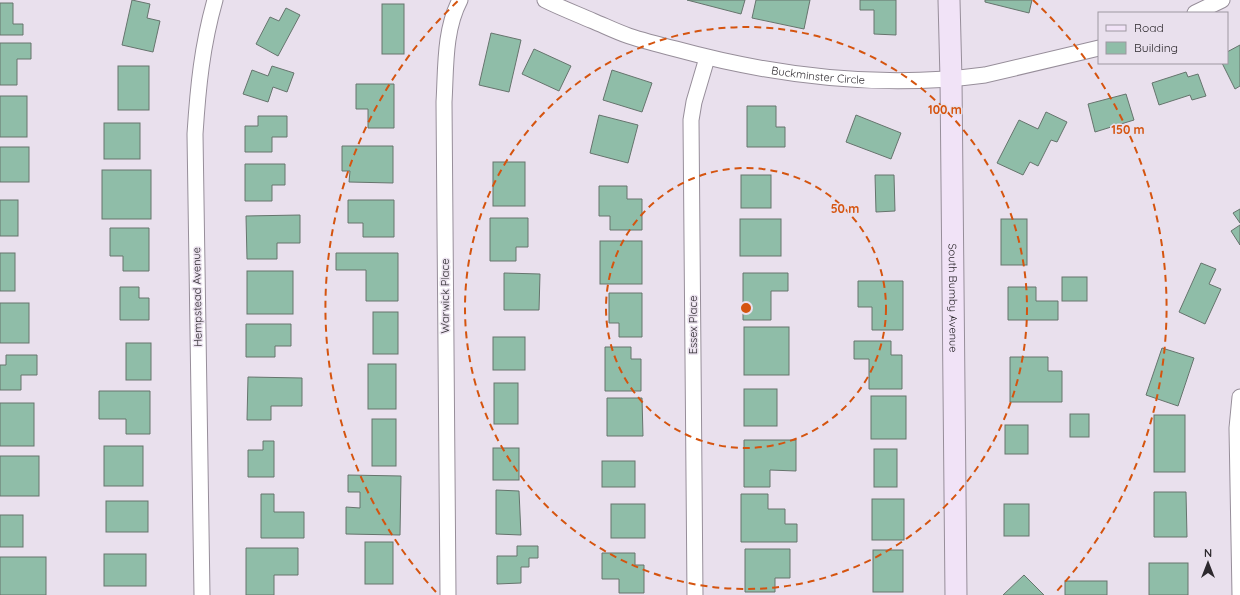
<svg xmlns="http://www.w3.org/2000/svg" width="1240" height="595" viewBox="0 0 1240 595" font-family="Quicksand,sans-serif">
	<rect width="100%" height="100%" fill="#e9e0ed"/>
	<g fill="#8fbda8" stroke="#66746d">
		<polygon points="132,0 150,4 147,18 160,21 153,52 122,45"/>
		<polygon points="687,0 745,0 741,14"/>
		<polygon points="756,0 810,0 804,29 752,18"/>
		<polygon points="860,0 896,0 896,35 874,34 874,10 860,10"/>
		<polygon points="985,0 1032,0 1029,13 985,2"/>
		<polygon points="0,3 13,3 13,24 23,24 23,35 0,35"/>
		<rect x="382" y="4" width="22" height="50"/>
		<polygon points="286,8 300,15 278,56 256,44 270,17 279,21"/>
		<polygon points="491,33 521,40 509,92 479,85"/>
		<polygon points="0,43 31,43 31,59 17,59 17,85 0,85"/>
		<polygon points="1240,45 1240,86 1235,89 1222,63 1227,63 1227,52"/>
		<polygon points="534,49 571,66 559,91 522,74"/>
		<rect x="118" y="66" width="31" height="44"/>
		<polygon points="272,66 294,73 287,92 273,87 268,102 243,94 252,70 268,76"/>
		<polygon points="612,70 652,83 642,112 603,100"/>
		<polygon points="1186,72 1188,77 1198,74 1206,96 1192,100 1190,95 1159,105 1152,83"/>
		<polygon points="356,84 394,84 394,128 368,128 368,109 356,109"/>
		<polygon points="1126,94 1134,120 1095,132 1088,104"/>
		<rect x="0" y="96" width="27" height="41"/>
		<polygon points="747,106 776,106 776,127 785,127 785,147 747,147"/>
		<polygon points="1046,112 1067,122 1057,142 1051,140 1038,166 1030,162 1023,175 997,163 1019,120 1038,129"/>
		<polygon points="599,115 638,125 628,163 590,153"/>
		<polygon points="856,115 901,133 891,159 846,142"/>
		<polygon points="258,116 287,116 287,137 272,137 272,152 245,152 245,126 258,126"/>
		<rect x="104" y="123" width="36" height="36"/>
		<polygon points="342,146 393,146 393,183 349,182 350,171 342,171"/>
		<rect x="0" y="147" width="29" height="35"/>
		<rect x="493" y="162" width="32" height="44"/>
		<polygon points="245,164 285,164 285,185 272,185 272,201 245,201"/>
		<rect x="102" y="170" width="49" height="49"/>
		<rect x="741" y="175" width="30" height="33"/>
		<polygon points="875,175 894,175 895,211 876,212"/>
		<polygon points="599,186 627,186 627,199 642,199 642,230 610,230 610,216 599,216"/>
		<rect x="0" y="200" width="18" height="36"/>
		<polygon points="348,200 394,200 394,237 363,237 363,223 348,223"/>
		<polygon points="1240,209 1240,223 1233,213"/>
		<polygon points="300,215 300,243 277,243 277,259 247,259 246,216"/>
		<polygon points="490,218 528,218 528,247 516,247 516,261 490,261"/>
		<rect x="740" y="219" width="41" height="37"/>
		<rect x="1001" y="219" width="26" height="46"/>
		<polygon points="1240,225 1240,245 1231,231"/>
		<polygon points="110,228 149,228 149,271 123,271 123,256 110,256"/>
		<rect x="600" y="241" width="42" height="43"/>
		<rect x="0" y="253" width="15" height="38"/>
		<polygon points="336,253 398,253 398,301 366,301 366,270 336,270"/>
		<polygon points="1201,263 1216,269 1209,284 1221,289 1205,324 1179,312"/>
		<rect x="247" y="271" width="46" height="43"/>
		<polygon points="504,273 540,274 539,310 504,310"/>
		<polygon points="743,273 788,273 788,291 771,291 771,320 743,320"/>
		<rect x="1062" y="277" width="25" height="24"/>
		<polygon points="858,281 903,281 903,330 872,330 872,307 858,307"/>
		<polygon points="120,287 139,287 139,298 149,298 149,320 120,320"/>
		<polygon points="1008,287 1036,287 1036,301 1058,301 1058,320 1008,320"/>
		<polygon points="609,293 642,293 642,337 619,337 619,323 609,323"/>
		<rect x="0" y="303" width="29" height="40"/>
		<rect x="373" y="312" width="25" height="42"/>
		<polygon points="246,324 291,324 291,346 275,346 275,357 246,357"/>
		<rect x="744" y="327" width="45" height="48"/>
		<rect x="493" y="337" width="32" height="33"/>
		<polygon points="854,341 891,341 891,355 902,355 902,389 869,389 869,359 854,359"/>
		<rect x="126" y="343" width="25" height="37"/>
		<polygon points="605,347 631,347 631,359 641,359 641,391 605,391"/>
		<polygon points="1162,348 1194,358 1178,406 1146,395"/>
		<polygon points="6,355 37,355 37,375 21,375 21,390 0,390 0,365 6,365"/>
		<polygon points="1010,357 1048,357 1048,371 1062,371 1062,402 1010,402"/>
		<rect x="368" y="364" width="28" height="45"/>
		<polygon points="248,377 302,378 302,406 271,406 271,420 247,420"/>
		<rect x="494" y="383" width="24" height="41"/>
		<rect x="744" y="389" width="33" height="37"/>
		<polygon points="99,391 150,391 150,434 126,434 126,419 99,419"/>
		<rect x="871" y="396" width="35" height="43"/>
		<polygon points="607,398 642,398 643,436 607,436"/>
		<rect x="0" y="403" width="34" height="43"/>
		<rect x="1070" y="414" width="19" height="23"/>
		<rect x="1154" y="415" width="31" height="57"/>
		<rect x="372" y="419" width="24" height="47"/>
		<rect x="1005" y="425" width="23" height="29"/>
		<polygon points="744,440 796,440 796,471 770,470 770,487 744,487"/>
		<polygon points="263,441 274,441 274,477 248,477 248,450 263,450"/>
		<rect x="104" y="446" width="39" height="40"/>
		<rect x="493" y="448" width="26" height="32"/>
		<rect x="874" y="449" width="23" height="38"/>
		<rect x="0" y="456" width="39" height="40"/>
		<rect x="602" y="461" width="33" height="26"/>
		<polygon points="348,475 401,476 400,535 346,534 346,507 360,508 360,492 348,492"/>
		<polygon points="496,490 519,491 521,535 496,534"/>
		<polygon points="1154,492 1186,492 1187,537 1154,537"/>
		<polygon points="261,494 274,494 274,512 304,512 304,538 261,538"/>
		<polygon points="741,494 768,494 768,509 785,509 785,524 797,524 797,542 741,542"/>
		<rect x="872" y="499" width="32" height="41"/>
		<rect x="106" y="501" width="42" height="31"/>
		<rect x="611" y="504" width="34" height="34"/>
		<rect x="1004" y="504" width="25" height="32"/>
		<rect x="0" y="515" width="23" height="32"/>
		<rect x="365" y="542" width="28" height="42"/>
		<polygon points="517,546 538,546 538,558 529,558 529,567 521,567 521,583 497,584 497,556 517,556"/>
		<polygon points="246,548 298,548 298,575 274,575 274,595 246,595"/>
		<polygon points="745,549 790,549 790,578 775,578 775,592 745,592"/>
		<rect x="873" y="550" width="30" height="42"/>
		<polygon points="602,553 635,553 635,565 644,565 644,593 619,593 619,579 602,579"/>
		<rect x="104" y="554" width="42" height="32"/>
		<rect x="0" y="557" width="46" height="38"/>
		<rect x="1149" y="563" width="39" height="32"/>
		<polygon points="1024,575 1044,595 1003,595"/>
		<rect x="1065" y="581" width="42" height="14"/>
	</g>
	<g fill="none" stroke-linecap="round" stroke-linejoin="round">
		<g stroke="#978e9a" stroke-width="17">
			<g id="street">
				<path id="s1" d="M545,0C561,8 577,14 593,21C605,26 617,32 629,36C644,41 660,45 676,49C775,76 882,89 985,75L1099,48"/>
				<polyline points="1195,13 1222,0"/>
				<path d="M202,595L195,134C198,87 202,46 215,0"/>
				<path d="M448,595L444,102C446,69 444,30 460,0"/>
				<polyline points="695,595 691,120 694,102 707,58"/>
				<polyline points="1240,595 1237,428 1240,397"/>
			</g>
		</g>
		<g stroke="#978e9a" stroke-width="23">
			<g id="secondary">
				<path id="s2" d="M949,0L951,79L956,595"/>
			</g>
		</g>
		<use href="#street" stroke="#fff" stroke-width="15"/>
		<use href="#secondary" stroke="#f1e3f7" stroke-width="21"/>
	</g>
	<g fill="none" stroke="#d5540f" stroke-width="2" stroke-dasharray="7 5">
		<circle cx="746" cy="308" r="140"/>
		<circle cx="746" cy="308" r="281"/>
		<path d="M436 592A421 421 0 0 1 459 0M1033 0A421 421 0 0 1 1056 592"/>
	</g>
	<g text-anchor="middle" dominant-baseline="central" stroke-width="3" stroke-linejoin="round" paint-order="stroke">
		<g font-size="11" fill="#2d292e" stroke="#e9e0ed">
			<text stroke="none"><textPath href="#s1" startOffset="285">Buckminster Circle</textPath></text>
			<text transform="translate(445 296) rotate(-90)">Warwick Place</text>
			<text transform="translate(197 297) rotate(-91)">Hempstead Avenue</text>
			<text stroke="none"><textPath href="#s2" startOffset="298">South Bumby Avenue</textPath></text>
			<text transform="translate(693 325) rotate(-90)">Essex Place</text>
		</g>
	</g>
	<circle cx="746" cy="308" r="6" fill="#d5540f" stroke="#e9e0ed" stroke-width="2"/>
	<g font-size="12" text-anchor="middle" font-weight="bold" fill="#d5540f" stroke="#e9e0ed" stroke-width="3" stroke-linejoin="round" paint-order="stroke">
		<text x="945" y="114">100 m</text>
		<text x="1128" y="134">150 m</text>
		<text x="845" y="213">50 m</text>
	</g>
	<rect x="1098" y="12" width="130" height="52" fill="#e9e0ed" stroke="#9e97a1"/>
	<rect x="1106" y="25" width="20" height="6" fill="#f1e3f7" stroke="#9e97a1"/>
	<text x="1134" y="32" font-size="12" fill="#2d292e">Road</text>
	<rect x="1106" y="42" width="20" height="12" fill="#8fbda8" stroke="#9e97a1"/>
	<text x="1134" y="52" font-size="12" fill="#2d292e">Building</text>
	<g transform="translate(1208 563)" stroke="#e9e0ed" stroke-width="3" paint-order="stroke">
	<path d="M0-3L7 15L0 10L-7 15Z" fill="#2d292e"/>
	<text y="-6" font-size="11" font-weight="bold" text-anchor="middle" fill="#2d292e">N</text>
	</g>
</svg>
